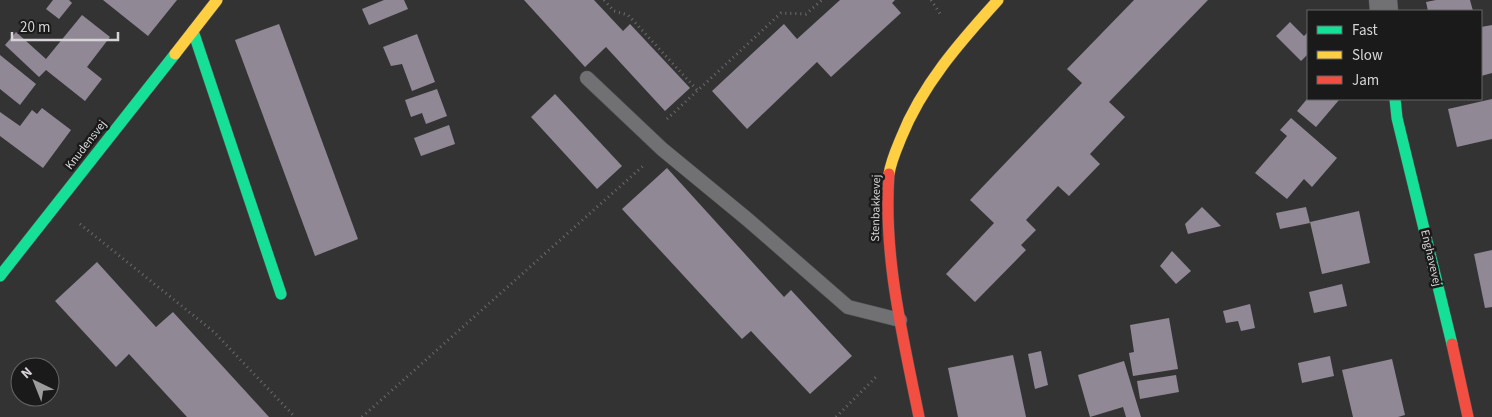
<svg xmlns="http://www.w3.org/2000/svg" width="1492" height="417" viewBox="0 0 1492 417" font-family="'Source Sans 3',sans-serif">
	<rect width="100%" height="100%" fill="#343334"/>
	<g fill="#908894">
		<polygon points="53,0 69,0 72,3 59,19 46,9"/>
		<polygon points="103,0 177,0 148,36"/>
		<polygon points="384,0 404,0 408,9 369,25 362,9"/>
		<polygon points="524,0 594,0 623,31 630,24 690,88 665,111 606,47 585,67"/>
		<polygon points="840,0 895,0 892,3 901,13 831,77 817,62 747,129 712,91 784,24 797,39"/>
		<polygon points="1134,0 1208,0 1109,102 1125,117 1090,154 1100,164 1069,196 1058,186 1026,220 1036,230 1021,245 1026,250 975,302 946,274 994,223 970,200 1082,83 1067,69"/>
		<polygon points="1436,0 1470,0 1473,11 1428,11 1426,2"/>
		<polygon points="82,15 110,37 87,67 102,79 85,101 46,70 39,77 5,45 16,32 46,59"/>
		<polygon points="1290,22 1304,36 1308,32 1308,54 1301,61 1276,36"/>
		<polygon points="279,24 358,239 315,256 235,40"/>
		<polygon points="1492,25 1492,73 1481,76 1481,27"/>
		<polygon points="417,34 435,82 412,91 402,64 391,66 383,47"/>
		<polygon points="0,55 36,84 20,105 0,89"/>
		<polygon points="437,89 447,116 426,124 422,113 411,117 405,100"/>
		<polygon points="555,94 622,166 597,189 531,117"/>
		<polygon points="1307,99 1337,99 1339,100 1316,127 1297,111"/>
		<polygon points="1492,99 1492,139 1457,147 1448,109"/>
		<polygon points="42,108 71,130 43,168 0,136 0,112 20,126 32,110 37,114"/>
		<polygon points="1291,118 1337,158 1312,187 1304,179 1287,199 1255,173 1287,136 1280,130"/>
		<polygon points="449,125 455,144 421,156 414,138"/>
		<polygon points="667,168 784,297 791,290 852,356 810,394 751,331 742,339 622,209"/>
		<polygon points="1202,207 1221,226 1188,234 1185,224"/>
		<polygon points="1306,207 1310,223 1280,229 1276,213"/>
		<polygon points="1359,211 1370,263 1322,274 1310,222"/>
		<polygon points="1492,250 1492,307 1485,308 1474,254"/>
		<polygon points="1172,251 1191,271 1176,284 1160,266"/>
		<polygon points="97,262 156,327 173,312 269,417 187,417 129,354 116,367 55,301"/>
		<polygon points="1342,284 1347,306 1314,313 1309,292"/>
		<polygon points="1250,304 1255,328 1241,331 1238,321 1226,323 1223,311"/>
		<polygon points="1169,318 1178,369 1133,376 1129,353 1134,352 1130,325"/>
		<polygon points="1041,351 1048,385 1035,389 1028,354"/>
		<polygon points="1013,355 1026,417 958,417 948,368"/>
		<polygon points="1330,356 1334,376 1302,383 1298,363"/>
		<polygon points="1392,359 1405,415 1398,417 1353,417 1342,370"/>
		<polygon points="1124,361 1141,417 1126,417 1123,407 1090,417 1078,375"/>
		<polygon points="1176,375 1179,392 1140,399 1137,381"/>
	</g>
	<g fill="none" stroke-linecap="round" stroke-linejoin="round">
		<g stroke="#504f51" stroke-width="15">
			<polyline id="lane" points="587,78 662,149 747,219 848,307 900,320"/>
		</g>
		<g stroke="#504f51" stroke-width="29">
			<polyline id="street" points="1383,0 1384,11"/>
		</g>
		<g stroke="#504f51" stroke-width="12">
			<g id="fast">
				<polyline points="193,31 281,294"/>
				<polyline points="1395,99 1397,118 1452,344"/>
				<polyline points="0,276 175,54"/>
			</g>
		</g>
		<g stroke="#504f51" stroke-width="12">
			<g id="slow">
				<polyline points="175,54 217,0"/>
				<path d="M889,174C891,161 896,150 901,138C922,85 960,42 998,0"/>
			</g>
		</g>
		<g stroke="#504f51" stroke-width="12">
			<g id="jam">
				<path d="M889,174C883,257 903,337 919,417"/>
				<polyline points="1452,344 1468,417"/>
			</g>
		</g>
		<g stroke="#6c6b6c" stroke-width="3" stroke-dasharray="1 4" stroke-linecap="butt">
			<polyline points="604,0 614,11 628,15 698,91"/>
			<polyline points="931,0 941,15"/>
			<polyline points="667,119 781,13 806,14 822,0"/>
			<polyline points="80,224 214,332 295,417"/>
			<polyline points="362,417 643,166"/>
			<polyline points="836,417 878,375"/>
		</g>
		<use href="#lane" stroke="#717072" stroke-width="14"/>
		<use href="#street" stroke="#717072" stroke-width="28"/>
		<use href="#fast" stroke="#16e098" stroke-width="11"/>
		<use href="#slow" stroke="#ffcf43" stroke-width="11"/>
		<use href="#jam" stroke="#f24e42" stroke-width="11"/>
	</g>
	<g text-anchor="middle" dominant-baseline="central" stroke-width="5" stroke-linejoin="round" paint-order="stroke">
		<g font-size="12" fill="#d6d4d6" stroke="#1b1a1b">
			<text transform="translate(86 145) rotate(-52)">Knudensvej</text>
			<text transform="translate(876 208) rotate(-89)">Stenbakkevej</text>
			<text transform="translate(1431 258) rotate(77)">Enghavevej</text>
		</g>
	</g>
	<rect x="1307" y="10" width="175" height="90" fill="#1b1a1b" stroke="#666466"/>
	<rect x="1317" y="26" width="25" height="8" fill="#16e098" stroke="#666466"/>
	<text x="1352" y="35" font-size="15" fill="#d6d4d6">Fast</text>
	<rect x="1317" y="51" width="25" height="8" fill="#ffcf43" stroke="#666466"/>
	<text x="1352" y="60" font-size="15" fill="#d6d4d6">Slow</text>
	<rect x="1317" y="76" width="25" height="8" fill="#f24e42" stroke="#666466"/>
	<text x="1352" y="85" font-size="15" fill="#d6d4d6">Jam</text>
	<g transform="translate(35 382) rotate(317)"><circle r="24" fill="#1b1a1b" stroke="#666466"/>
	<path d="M0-4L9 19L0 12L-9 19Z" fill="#9d9c9d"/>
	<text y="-8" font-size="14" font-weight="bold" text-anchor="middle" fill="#d6d4d6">N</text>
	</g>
	<path d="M12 32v8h106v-8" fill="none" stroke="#d6d4d6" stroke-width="2.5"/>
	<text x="20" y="32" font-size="15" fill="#d6d4d6" stroke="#1b1a1b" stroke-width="4" paint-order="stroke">20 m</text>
</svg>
